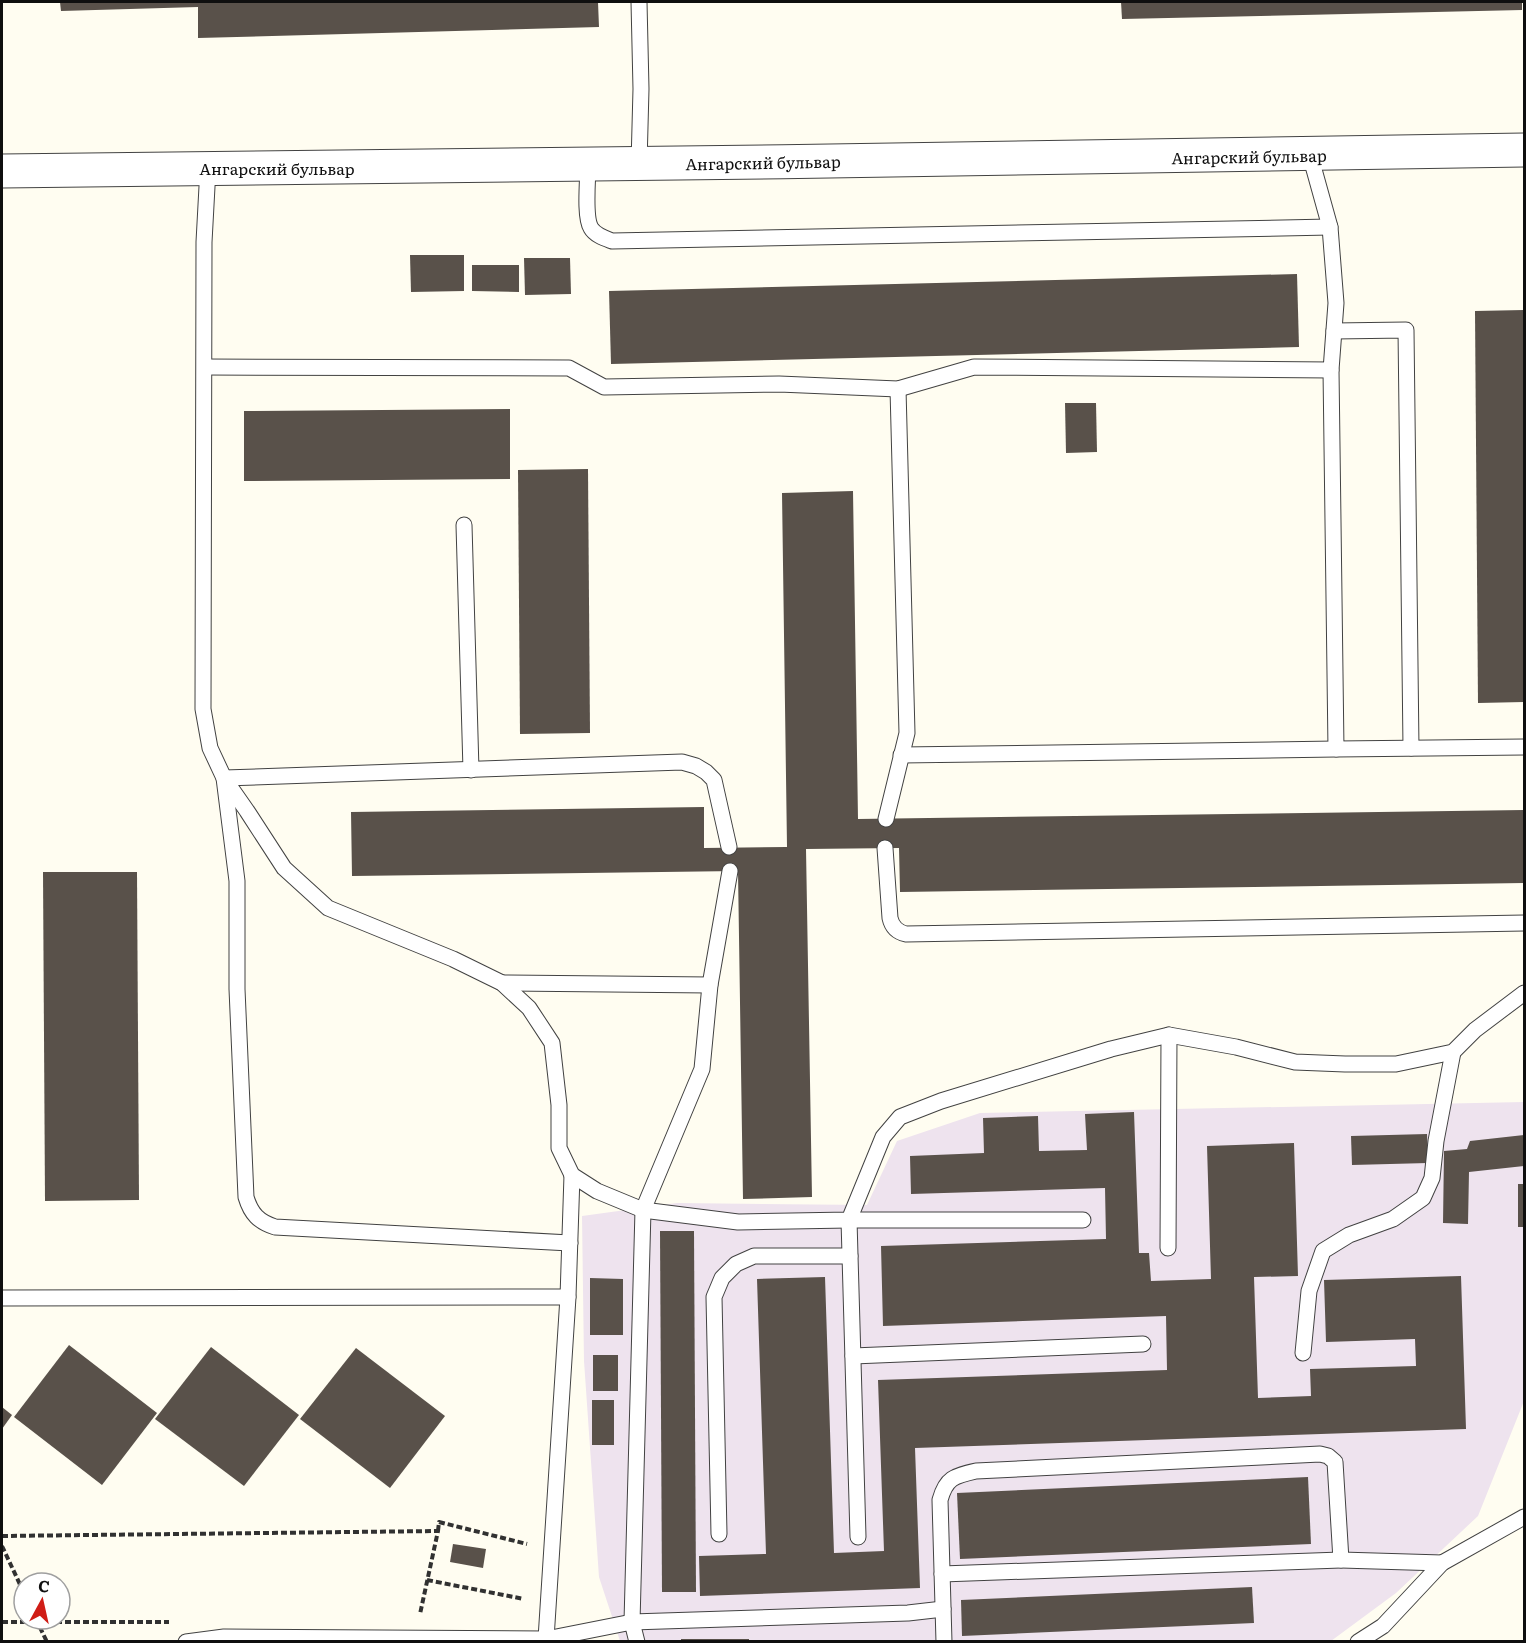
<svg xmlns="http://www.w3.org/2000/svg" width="1526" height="1643" viewBox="0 0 1526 1643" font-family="Literata,serif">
	<rect width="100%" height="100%" fill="#fffdf1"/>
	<polygon fill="#eee3ee" points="1524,1102 1524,1401 1478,1516 1396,1593 1331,1641 620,1641 599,1577 584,1361 582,1216 677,1203 867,1205 897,1141 980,1113"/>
	<g fill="#59514a">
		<polygon points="60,2 598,2 599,27 198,38 198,7 61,11"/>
		<polygon points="1121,2 1522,2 1522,10 1122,19"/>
		<polygon points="410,255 464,255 464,291 411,292"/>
		<polygon points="524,258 570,258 571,294 525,295"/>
		<polygon points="472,265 519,265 519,292 472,291"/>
		<polygon points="1297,274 1299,347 611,364 609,291"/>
		<polygon points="1524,310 1524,702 1478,703 1475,311"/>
		<polygon points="1065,403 1096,403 1097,452 1066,453"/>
		<polygon points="510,409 510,479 244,481 244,411"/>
		<polygon points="588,469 590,733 520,734 518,470"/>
		<polygon points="853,491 858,819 1524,810 1524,883 900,892 899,848 806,849 812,1197 743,1199 738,871 352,876 351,812 704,807 704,848 787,847 782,493"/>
		<polygon points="43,872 137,872 139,1200 45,1201"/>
		<polygon points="1134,1112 1139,1253 1149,1253 1151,1281 1211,1279 1207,1146 1294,1143 1298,1276 1254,1277 1258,1398 1311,1396 1310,1369 1416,1366 1415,1339 1326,1342 1324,1280 1461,1276 1466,1429 915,1448 920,1588 700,1596 699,1556 766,1554 757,1279 825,1277 834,1553 884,1551 878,1380 1167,1370 1166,1316 883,1326 881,1246 1106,1239 1105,1188 911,1194 910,1156 984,1153 983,1118 1038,1116 1039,1151 1087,1150 1085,1114"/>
		<polygon points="1427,1134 1428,1163 1352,1165 1351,1136"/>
		<polygon points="1524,1135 1524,1166 1469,1172 1468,1224 1443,1223 1444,1151 1467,1149 1470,1141"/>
		<rect x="1518" y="1184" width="6" height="43"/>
		<polygon points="660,1231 694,1231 696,1592 662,1592"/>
		<polygon points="590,1278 623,1279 623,1335 590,1335"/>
		<polygon points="69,1345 157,1413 102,1485 14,1417"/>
		<polygon points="211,1347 299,1415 244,1486 155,1419"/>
		<polygon points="356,1348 445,1416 390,1488 300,1419"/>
		<rect x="593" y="1355" width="25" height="36"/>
		<rect x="592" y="1400" width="22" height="45"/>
		<polygon points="2,1407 12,1415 2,1429"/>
		<polygon points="1308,1477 1311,1544 960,1559 957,1493"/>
		<polygon points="453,1544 486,1549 483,1568 450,1562"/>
		<polygon points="1252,1587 1254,1623 962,1636 961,1600"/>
		<rect x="681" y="1639" width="68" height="2"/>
	</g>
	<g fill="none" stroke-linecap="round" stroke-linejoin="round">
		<g stroke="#424242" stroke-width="17">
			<g id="service">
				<polyline points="639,2 641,89 639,164"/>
				<path d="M588,165C588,179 584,217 591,228C595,235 604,238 612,241L1330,227"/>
				<polyline points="208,168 204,242 203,709 210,748 224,778 247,811 284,868 328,908 453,959 502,983 529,1008 552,1043 559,1105 559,1148 572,1175 597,1191 643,1210 738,1222 849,1220 883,1137 900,1117 941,1101 1111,1049 1169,1035 1236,1047 1295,1062 1345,1064 1396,1064 1453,1052 1475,1030 1524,993"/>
				<polyline points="1334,331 1406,330 1411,748"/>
				<polyline points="205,367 569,368 604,387 779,384 898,389 974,367 1331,370 1336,303 1330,227 1310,155"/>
				<polyline points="1331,370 1336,749 1524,747"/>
				<polyline points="464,525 471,770"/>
				<polyline points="901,755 1336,749"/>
				<polyline points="886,819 907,733 898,389"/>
				<path d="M885,848L890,918C892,927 897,932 906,934L1524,923"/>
				<polyline points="730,871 710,985 702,1069 643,1210 632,1622 908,1613 943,1609"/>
				<polyline points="502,983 710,985"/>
				<path d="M570,1243L275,1227C259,1222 251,1214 246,1197L237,989V881L224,778L682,762L696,766L706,772L714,780L729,847"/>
				<polyline points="1168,1248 1169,1035"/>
				<polyline points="2,1298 568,1297"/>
				<polyline points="1303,1353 1309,1291 1323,1251 1349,1235 1393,1219 1423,1198 1432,1178 1436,1141 1453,1052"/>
				<polyline points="853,1356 1143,1344"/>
				<polyline points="719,1534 714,1297 722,1278 736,1264 754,1256 850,1256"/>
				<polyline points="858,1537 849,1220 1083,1220"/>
				<polyline points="942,1574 1341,1560"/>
				<polyline points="546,1639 568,1297 572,1175"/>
				<polyline points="186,1642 224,1637 546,1639 632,1622 637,1642"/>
				<path d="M944,1642L940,1500C946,1478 954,1476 976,1471L1320,1454L1328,1456L1335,1462L1341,1560L1442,1563"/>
				<polyline points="1358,1642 1383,1626 1442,1563 1524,1517"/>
			</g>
		</g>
		<g stroke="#424242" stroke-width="35">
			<path id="tertiary" d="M2,171C509,164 1017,161 1524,150"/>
		</g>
		<g stroke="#313131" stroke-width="4" stroke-dasharray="6 3" stroke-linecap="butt">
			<polyline points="438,1531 439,1522 527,1544"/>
			<polyline points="2,1536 438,1531 420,1614"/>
			<polyline points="2,1546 24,1593"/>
			<polyline points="427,1580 524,1599"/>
			<polyline points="36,1619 47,1642"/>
			<polyline points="2,1622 169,1622"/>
		</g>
		<use href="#service" stroke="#fff" stroke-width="15"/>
		<use href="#tertiary" stroke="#fff" stroke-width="33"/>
	</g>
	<g text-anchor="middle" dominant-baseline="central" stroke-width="6" stroke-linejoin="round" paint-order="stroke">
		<g font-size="16" fill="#0f0f0f" stroke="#fff">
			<text transform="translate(1249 156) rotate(-1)">Ангарский бульвар</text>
			<text transform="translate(763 162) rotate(-1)">Ангарский бульвар</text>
			<text x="277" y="168">Ангарский бульвар</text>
		</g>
	</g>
	<rect width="1526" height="1643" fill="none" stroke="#0f0f0f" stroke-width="6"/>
	<g transform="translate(42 1601) rotate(8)"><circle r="28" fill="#ffffff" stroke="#9f9f9f" stroke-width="1.5"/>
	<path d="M0-4.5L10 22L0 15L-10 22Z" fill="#d01d16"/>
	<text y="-9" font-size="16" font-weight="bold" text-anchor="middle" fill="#0f0f0f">С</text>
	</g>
</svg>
